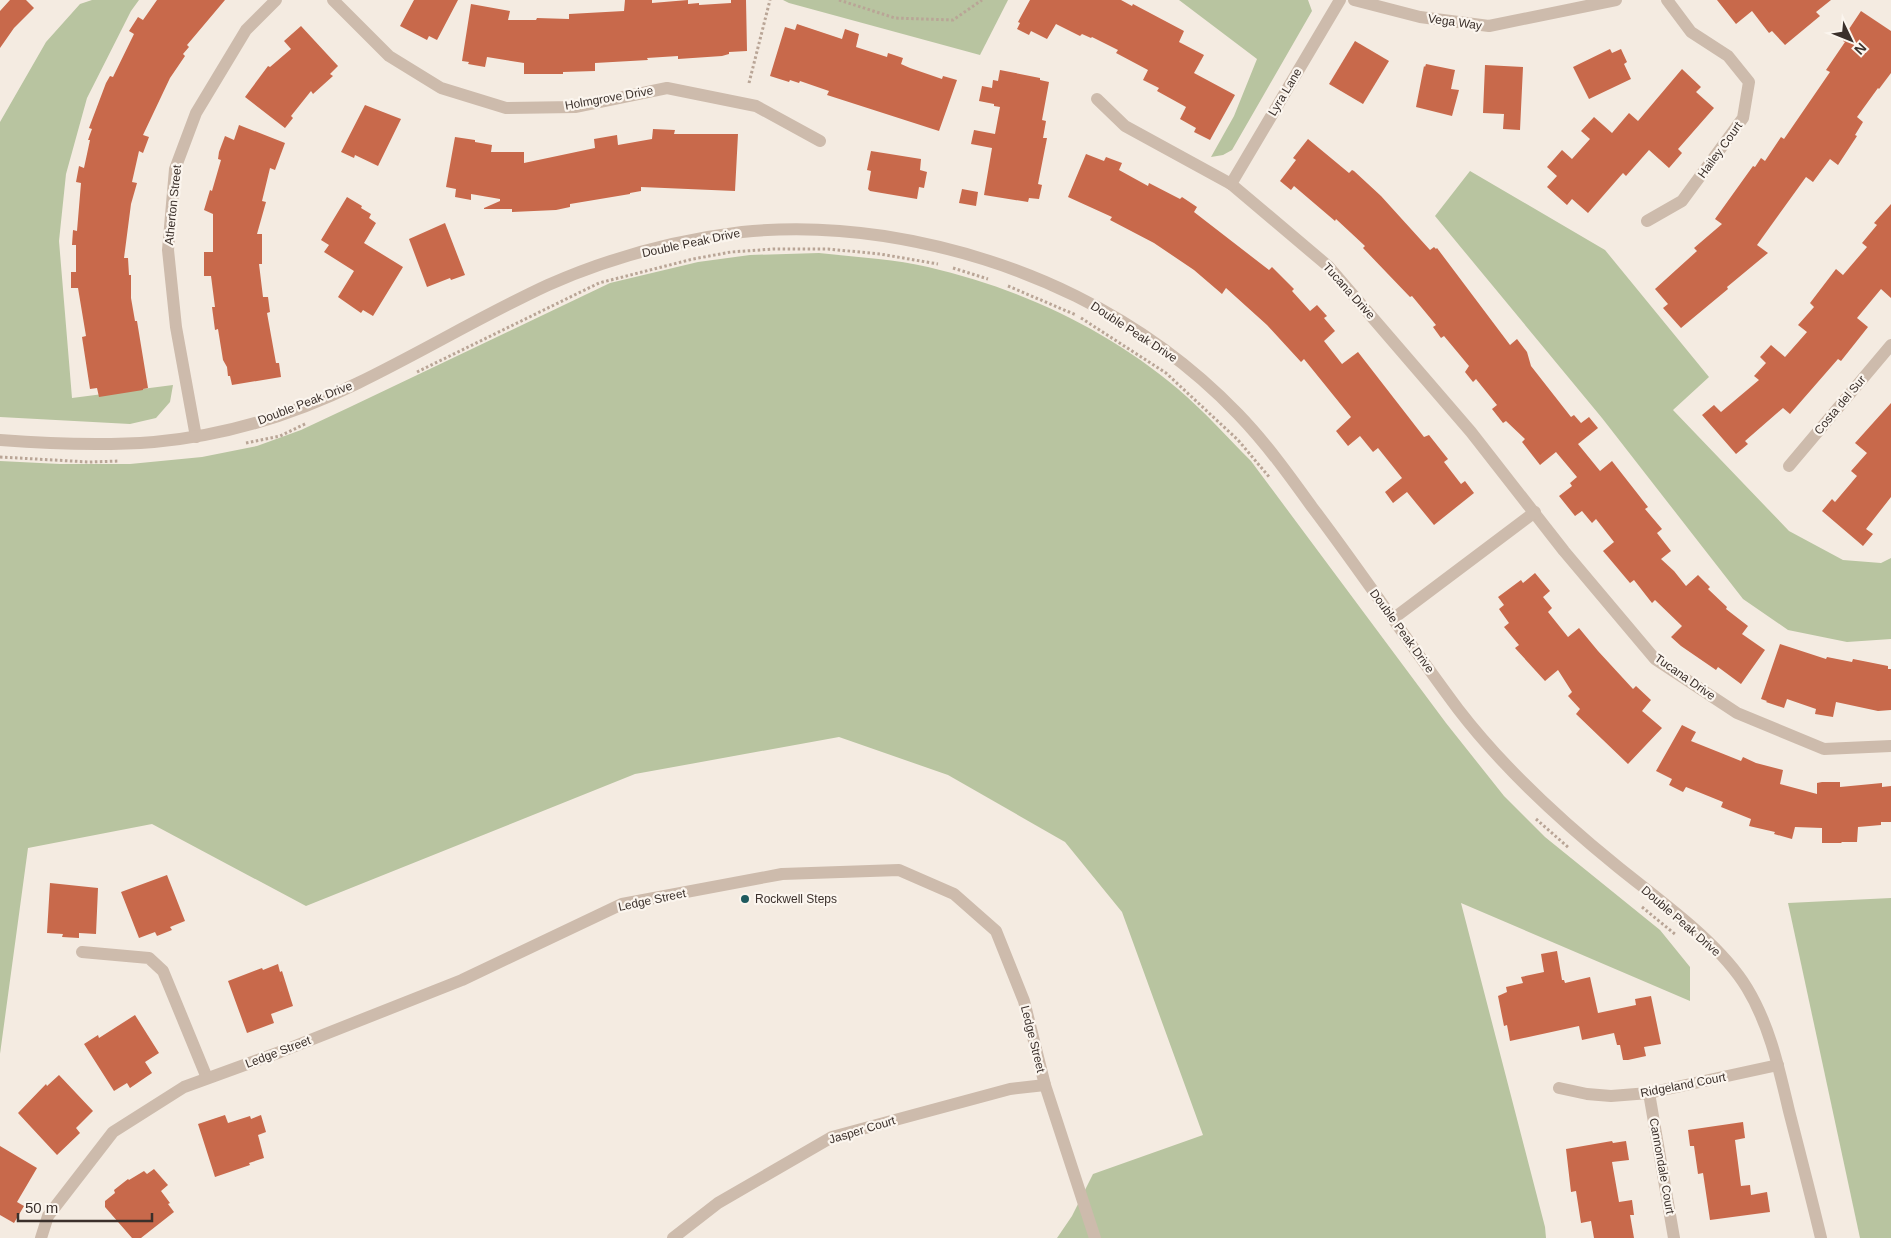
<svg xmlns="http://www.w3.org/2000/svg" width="1891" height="1238" viewBox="0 0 1891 1238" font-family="Arial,sans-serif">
	<rect width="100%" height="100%" fill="#f4ebe1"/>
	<g fill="#b8c4a0">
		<polygon points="92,0 139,0 131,11 87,98 66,174 59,241 72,398 173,385 170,402 156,418 130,424 0,417 0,122 46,42 80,4"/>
		<polygon points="783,0 1008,0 980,55 789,3"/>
		<polygon points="1179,0 1308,0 1312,11 1232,150 1223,155 1211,157 1234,116 1257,59"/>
		<polygon points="1470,171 1605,250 1709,377 1673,410 1789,531 1843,560 1881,563 1891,558 1891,639 1847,642 1788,630 1743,599 1602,418 1435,216"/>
		<path d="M819,253C855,257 893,259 928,267C1019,288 1107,329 1178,389C1204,411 1227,437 1251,461L1446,723L1504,796L1545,837L1660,930L1690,967V1001L1461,903L1545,1227L1546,1238H1057L1072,1216L1093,1174L1203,1135L1122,912L1065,842L948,775L839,737L635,774L306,906L152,824L28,848L0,1054V461L60,464H130L202,457L257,446L301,430L350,407L610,283L698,262L750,255Z"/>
		<polygon points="1891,898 1891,1238 1860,1238 1788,903"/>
	</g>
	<g fill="#c8694b">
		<polygon points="10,0 26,0 34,8 14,28 0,48 0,11"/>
		<polygon points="157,0 225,0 187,45 189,47 183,54 185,56 170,78 143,135 149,137 143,153 139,151 132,182 137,183 131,204 124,258 128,258 129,275 131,275 131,298 135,321 137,321 148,388 143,389 143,390 99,397 97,388 90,389 82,337 86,336 78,288 71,288 71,272 76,272 76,245 72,245 73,230 77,231 81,183 76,182 79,166 84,168 90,140 88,140 92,129 89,128 106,83 110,76 113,77 134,34 129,31 138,17 143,20"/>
		<polygon points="414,0 458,0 437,40 429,36 427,40 400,26"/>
		<polygon points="625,0 652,0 652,3 688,0 688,4 699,3 699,5 731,3 731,0 746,0 747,51 729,52 729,54 722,56 678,59 678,56 647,58 648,60 595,63 595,71 563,72 563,74 524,74 524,63 487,57 485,67 468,64 469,62 462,61 471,4 510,11 508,20 536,20 537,18 569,19 569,14 624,11"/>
		<polygon points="1030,0 1121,0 1132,6 1133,4 1184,31 1179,42 1204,55 1194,73 1235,95 1210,140 1194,132 1196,128 1180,119 1186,107 1157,91 1159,88 1143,80 1148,70 1116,53 1118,50 1092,37 1091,38 1082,34 1080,36 1056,24 1047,39 1031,31 1029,35 1017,29 1020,23 1018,22"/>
		<polygon points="1717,0 1831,0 1816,12 1820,16 1785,45 1772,31 1769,33 1752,11 1736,24"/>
		<polygon points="1861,11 1891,31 1891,73 1879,89 1878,88 1857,117 1863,122 1855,135 1857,136 1838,165 1830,159 1813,182 1806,177 1757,245 1768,253 1727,287 1728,289 1681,328 1663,308 1668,304 1655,289 1697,251 1694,248 1722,224 1715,219 1753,166 1755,167 1761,158 1765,161 1781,137 1784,139 1830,72 1826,70 1845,42 1843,41 1849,33 1847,32"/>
		<polygon points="797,24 842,39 845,29 859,34 856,47 887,57 888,53 903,58 901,64 910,68 942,79 943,76 957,80 939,131 827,95 829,91 800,81 799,83 790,80 789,82 770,76 785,27 795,30"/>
		<polygon points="301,26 338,66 330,74 333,76 313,94 311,91 291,116 293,118 285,128 245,97 268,66 270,67 291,49 284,41"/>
		<polygon points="1355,41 1389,61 1363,104 1329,84"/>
		<polygon points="1610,49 1612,53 1621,49 1627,62 1624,64 1631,79 1589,99 1573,67"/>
		<polygon points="1426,64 1455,70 1451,89 1459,90 1452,116 1416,107 1424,66 1425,67"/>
		<polygon points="1485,65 1523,67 1520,130 1503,129 1504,114 1483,113"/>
		<polygon points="1682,69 1701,87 1696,92 1714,108 1678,149 1682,153 1669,168 1649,150 1626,176 1623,173 1588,213 1572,199 1567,205 1547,187 1557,176 1547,167 1562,150 1572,159 1590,139 1581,131 1594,117 1612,133 1629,113 1638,121"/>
		<polygon points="1000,70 1040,78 1040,80 1049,82 1042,120 1046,121 1043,138 1047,138 1038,184 1042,185 1039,199 1029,198 1028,202 984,195 992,148 971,144 974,130 995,134 1000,107 994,106 994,104 979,101 982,86 992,88 993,80 998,81"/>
		<polygon points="365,105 401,119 378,166 355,155 354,158 341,152"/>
		<polygon points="239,125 285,143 275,170 270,168 262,201 266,202 257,234 262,234 262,264 259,264 263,297 268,297 270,312 267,313 276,363 279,363 281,377 232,385 230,376 228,376 227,367 223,360 218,329 215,330 212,307 215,307 211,276 204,276 204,252 213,252 213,214 204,210 210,190 212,191 221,160 218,159 219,152 225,136 234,140"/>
		<polygon points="653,129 675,130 674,134 738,134 735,191 641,187 641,191 630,193 630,194 570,204 570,207 556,210 512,212 512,209 484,209 484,208 500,201 500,199 471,194 471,200 455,197 456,189 446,187 455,137 475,140 475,142 492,145 491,152 524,152 524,163 595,148 594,139 617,135 618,145 652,139"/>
		<polygon points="1308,139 1349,173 1352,170 1354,171 1381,196 1430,250 1434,247 1436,249 1437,248 1510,345 1517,339 1527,352 1531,366 1571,417 1574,415 1581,423 1589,417 1598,428 1578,444 1600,471 1612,461 1648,507 1645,509 1662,529 1657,533 1671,551 1661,559 1674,571 1686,586 1698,575 1710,587 1708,589 1727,607 1726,609 1748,626 1742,634 1765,650 1741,684 1718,667 1716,670 1681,646 1671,637 1682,626 1655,600 1652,603 1634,580 1630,583 1603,551 1614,542 1596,519 1592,523 1582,511 1575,516 1559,496 1572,486 1570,483 1577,477 1556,452 1540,465 1522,442 1525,439 1506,421 1503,423 1492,409 1497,405 1476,379 1473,382 1465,372 1469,366 1444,336 1441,338 1433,327 1436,325 1412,296 1410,297 1363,248 1365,246 1336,219 1335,221 1294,186 1291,190 1280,181 1296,160 1293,158"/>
		<polygon points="871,151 921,159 920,170 927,172 924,188 919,187 917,199 870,191 868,189 871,171 867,170"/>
		<polygon points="1086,154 1104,161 1106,157 1122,163 1119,170 1148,186 1149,183 1180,199 1182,197 1197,207 1194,212 1269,270 1272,267 1294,289 1292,291 1310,311 1317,305 1327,316 1324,318 1335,331 1324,341 1342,364 1358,352 1424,437 1429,435 1448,459 1444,462 1461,484 1465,481 1474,493 1434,525 1407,492 1393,503 1385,492 1402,478 1378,448 1373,452 1360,436 1348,446 1336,431 1351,417 1304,359 1301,362 1267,325 1226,288 1222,294 1194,270 1154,243 1110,220 1112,217 1068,197"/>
		<polygon points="962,189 978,192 976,206 959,203"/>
		<polygon points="347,197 362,206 361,208 371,214 369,218 376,223 364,243 403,267 373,316 363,310 361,313 338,297 354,271 324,252 329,245 321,240"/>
		<polygon points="1891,204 1891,298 1881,289 1857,318 1868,327 1841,361 1838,359 1790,414 1783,408 1745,441 1748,444 1736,454 1702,415 1714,405 1721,412 1759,380 1754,376 1766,363 1760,357 1771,345 1785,357 1807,332 1798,325 1814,307 1810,303 1836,269 1843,275 1867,247 1862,243 1877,225 1874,223"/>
		<polygon points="445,223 465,275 451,280 450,278 427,287 409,239"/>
		<polygon points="1891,403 1891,497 1866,529 1873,534 1863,546 1822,511 1832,499 1835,502 1857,476 1851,471 1867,453 1855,443"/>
		<polygon points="1535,573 1550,591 1543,597 1552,608 1548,612 1568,637 1579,628 1598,651 1633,689 1636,686 1651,700 1642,711 1662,728 1628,764 1576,714 1580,709 1568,696 1572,692 1558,670 1545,681 1515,648 1519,645 1504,627 1509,623 1499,609 1504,605 1498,597 1521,580 1523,583"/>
		<polygon points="1780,644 1826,659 1827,657 1852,662 1853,659 1888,666 1888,669 1891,669 1891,710 1878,711 1836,702 1833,717 1815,714 1816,709 1787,699 1784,708 1766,702 1767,701 1761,699"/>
		<polygon points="1682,725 1696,732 1691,741 1741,761 1743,757 1756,763 1783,770 1780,784 1817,794 1817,783 1822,782 1840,782 1840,787 1882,783 1882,787 1891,786 1891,822 1881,822 1881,825 1858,827 1857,842 1841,842 1842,843 1822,843 1822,828 1795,827 1792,839 1774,834 1775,832 1749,826 1751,819 1721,807 1723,802 1686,787 1683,792 1669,785 1672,779 1656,771"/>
		<polygon points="167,875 185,921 170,927 172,930 157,936 155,932 139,938 121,892"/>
		<polygon points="50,883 98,888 96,934 79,933 79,938 62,937 63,934 47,933"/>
		<polygon points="1557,951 1562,980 1564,980 1565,983 1590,977 1598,1013 1636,1005 1635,999 1651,996 1661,1044 1644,1047 1646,1056 1628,1060 1623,1060 1620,1045 1617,1045 1614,1033 1582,1040 1579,1026 1510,1041 1507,1025 1504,1026 1498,996 1507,992 1506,987 1523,983 1521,977 1544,972 1541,954"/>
		<polygon points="278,964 280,972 282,971 293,1006 271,1014 274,1023 247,1033 228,981 262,968 263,970"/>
		<polygon points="135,1015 159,1053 145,1062 152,1073 130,1088 127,1083 114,1091 84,1044 98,1035 99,1038"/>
		<polygon points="59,1075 93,1111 76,1128 80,1133 57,1155 18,1113 46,1084 47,1086"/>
		<polygon points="225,1115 228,1123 250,1116 251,1119 261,1115 266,1132 258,1135 264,1158 249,1163 250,1165 215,1177 198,1124"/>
		<polygon points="1743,1122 1745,1138 1735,1140 1741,1186 1750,1185 1751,1195 1767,1192 1770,1212 1710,1220 1703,1173 1698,1174 1694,1146 1690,1146 1688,1130"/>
		<polygon points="1612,1141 1613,1143 1626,1141 1629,1160 1612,1162 1619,1202 1632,1200 1634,1215 1630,1215 1634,1238 1594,1238 1591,1221 1581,1223 1576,1191 1571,1192 1566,1149"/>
		<polygon points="0,1146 37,1168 17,1202 24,1206 14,1223 0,1215"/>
		<polygon points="154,1169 168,1185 161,1191 170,1203 168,1204 174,1212 141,1238 132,1238 105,1207 105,1201 115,1193 114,1190 128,1179 129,1180 144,1171 147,1174"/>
	</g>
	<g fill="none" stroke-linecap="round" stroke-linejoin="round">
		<g stroke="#b9a596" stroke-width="3" stroke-dasharray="2.5 2.5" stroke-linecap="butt">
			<polyline points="839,0 895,18 953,20 982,0"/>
			<polyline points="749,83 770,0"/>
			<polyline points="953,268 988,279"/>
			<polyline points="1008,286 1076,315"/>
			<polyline points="1081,318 1166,373 1238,440 1270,478"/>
			<polyline points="417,372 599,283 693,259 731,252 774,249 828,249 880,254 938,264"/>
			<polyline points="246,443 280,436 307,423"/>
			<polyline points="0,457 89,462 119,461"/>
			<polyline points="1536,819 1569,848"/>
			<polyline points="1642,907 1676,935"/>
		</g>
		<g stroke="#cdbbac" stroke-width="12">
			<polyline points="333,0 389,56 441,88 506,108 575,107 667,88 756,106 820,141"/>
			<polyline points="1354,0 1420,17 1489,26 1616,0"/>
			<polyline points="1097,99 1125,126 1231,184 1328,266 1471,432 1564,551 1655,659 1737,713 1824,749 1891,746"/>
			<polyline points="1231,184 1340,0"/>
			<polyline points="1647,221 1682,201 1743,118 1749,82 1728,56 1691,32 1667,0"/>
			<polyline points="196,437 176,327 168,250 175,169 196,113 246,30 276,0"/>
			<path d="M0,440C51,444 103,446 154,442C224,436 295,414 358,383C422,352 483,315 548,285C609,258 676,240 742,232C789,227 838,229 884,236C1018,257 1144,316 1238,414C1266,443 1289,475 1312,507C1362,573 1408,642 1458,709C1504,769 1560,820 1618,867C1660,901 1719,942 1747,988C1770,1026 1779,1069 1789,1111C1800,1154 1811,1196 1821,1238"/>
			<polyline points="1789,466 1891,345"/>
			<polyline points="1394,618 1535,512"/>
			<polyline points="82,952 149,958 163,971 207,1078"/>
			<polyline points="1559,1088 1587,1094 1611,1096 1649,1093 1778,1065"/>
			<polyline points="1649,1093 1674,1238"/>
			<polyline points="41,1238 48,1216 113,1132 184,1087 280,1052 462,980 622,904 782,874 899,870 954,894 996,931 1024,1001 1045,1085 1095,1238"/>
			<polyline points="673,1238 718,1203 832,1137 1010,1089 1045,1085"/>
		</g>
	</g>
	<circle fill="#1f5a5e" stroke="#fbf5ee" stroke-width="2" cx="745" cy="899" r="5"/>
	<g text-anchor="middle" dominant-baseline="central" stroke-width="4.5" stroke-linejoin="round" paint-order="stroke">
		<g font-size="12" fill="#3b302b" stroke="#fbf5ee">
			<text transform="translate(1455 22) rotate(8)">Vega Way</text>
			<text transform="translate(1285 92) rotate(-59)">Lyra Lane</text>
			<text transform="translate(609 98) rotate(-10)">Holmgrove Drive</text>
			<text transform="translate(1720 150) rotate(-54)">Hailey Court</text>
			<text transform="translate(173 205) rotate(-84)">Atherton Street</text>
			<text transform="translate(691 243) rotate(-12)">Double Peak Drive</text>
			<text transform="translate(1349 291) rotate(48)">Tucana Drive</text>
			<text transform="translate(1134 332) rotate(33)">Double Peak Drive</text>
			<text transform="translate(305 403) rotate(-21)">Double Peak Drive</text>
			<text transform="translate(1840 405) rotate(-50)">Costa del Sur</text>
			<text transform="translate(1402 631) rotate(54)">Double Peak Drive</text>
			<text transform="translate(1685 677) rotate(35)">Tucana Drive</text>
			<text transform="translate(652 900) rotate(-12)">Ledge Street</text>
			<text transform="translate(1681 921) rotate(41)">Double Peak Drive</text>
			<text transform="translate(1033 1039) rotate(76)">Ledge Street</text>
			<text transform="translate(278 1052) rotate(-21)">Ledge Street</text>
			<text transform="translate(1683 1085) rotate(-11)">Ridgeland Court</text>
			<text transform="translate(862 1130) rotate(-17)">Jasper Court</text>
			<text transform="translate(1662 1166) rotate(80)">Cannondale Court</text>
		</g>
		<g font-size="12" fill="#3b302b" stroke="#fbf5ee" text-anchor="start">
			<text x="755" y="899">Rockwell Steps</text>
		</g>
	</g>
	<g transform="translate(1851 40) rotate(133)" stroke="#fbf5ee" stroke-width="4" paint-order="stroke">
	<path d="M0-4L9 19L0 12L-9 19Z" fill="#3b302b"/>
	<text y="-8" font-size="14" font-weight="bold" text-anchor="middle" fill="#3b302b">N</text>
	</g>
	<path d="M18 1213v8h134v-8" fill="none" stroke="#3b302b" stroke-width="2.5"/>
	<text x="25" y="1213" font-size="15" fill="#3b302b" stroke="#fbf5ee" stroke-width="4" paint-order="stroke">50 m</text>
</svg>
